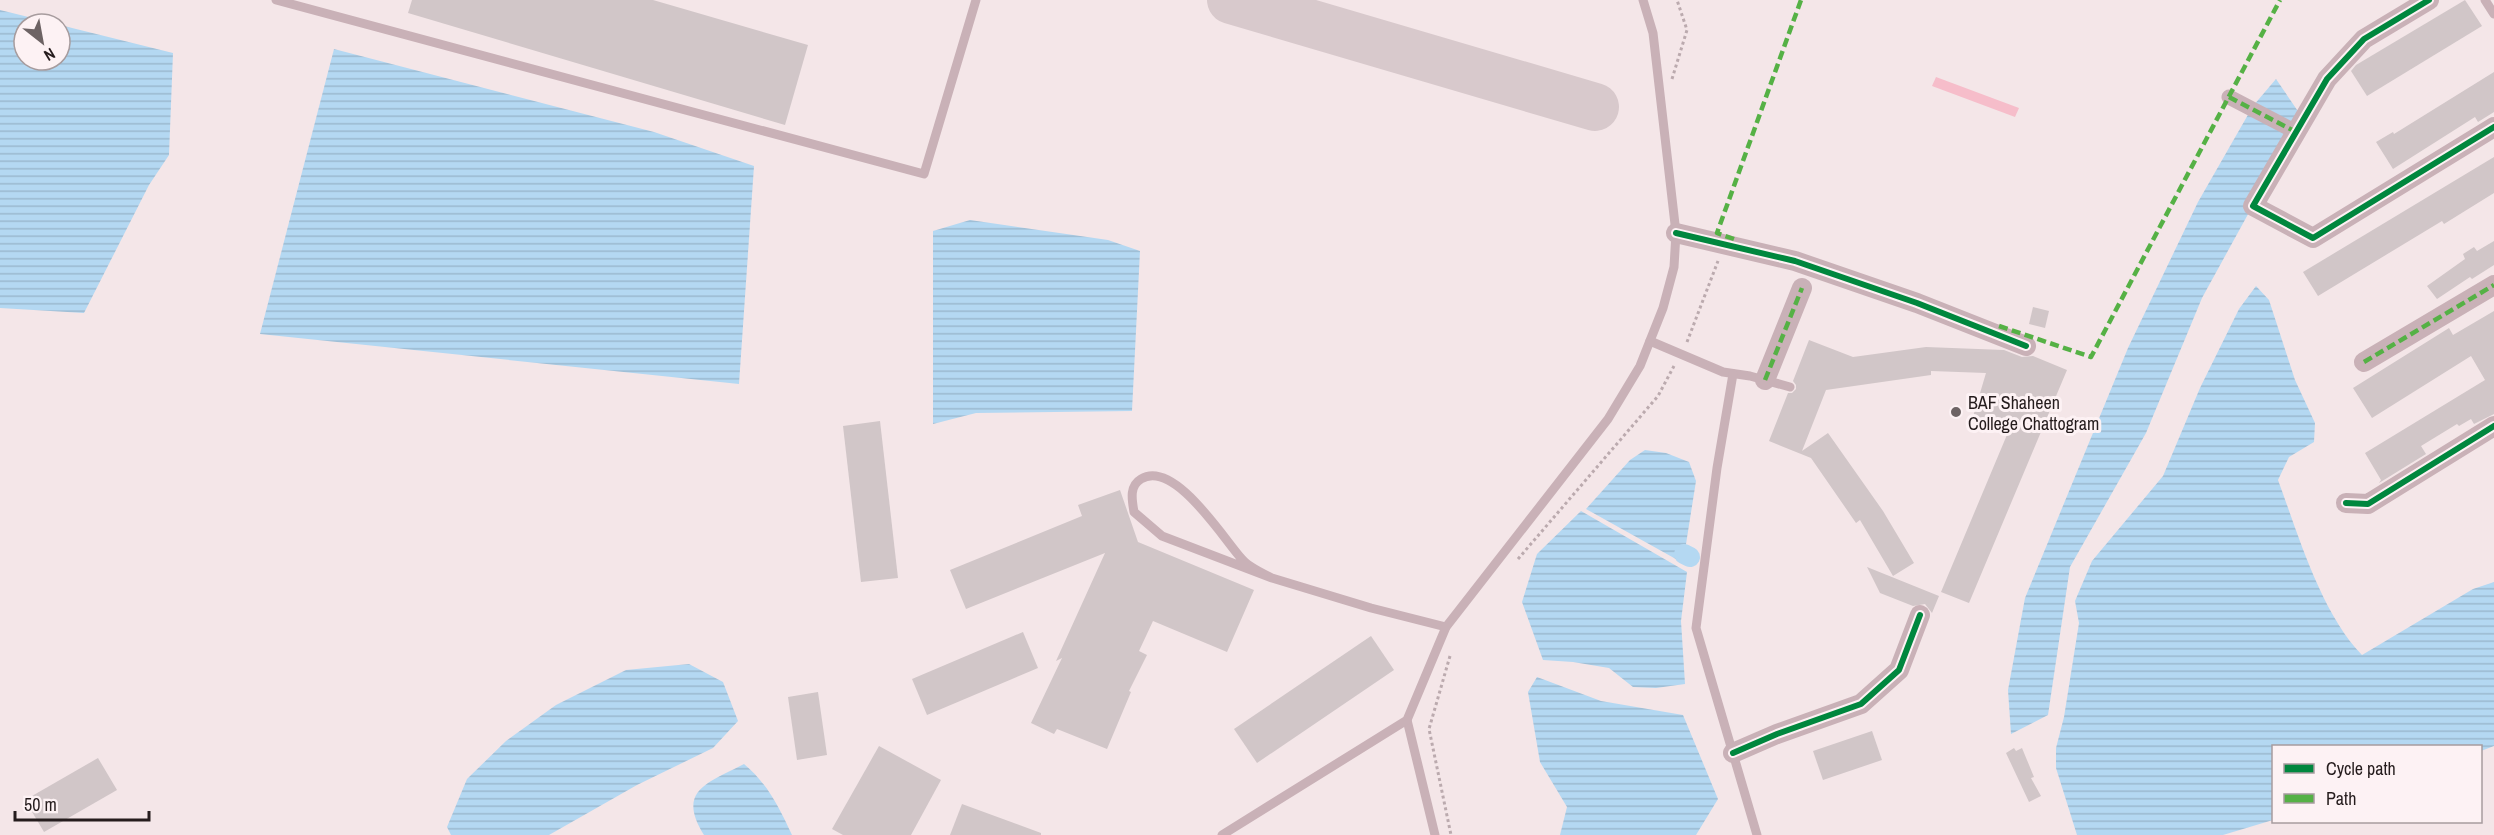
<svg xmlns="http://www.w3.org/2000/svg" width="2494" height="835" viewBox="0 0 2494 835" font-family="'Archivo Narrow',sans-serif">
	<defs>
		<pattern id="water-rules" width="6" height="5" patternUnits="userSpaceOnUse" patternTransform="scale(1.5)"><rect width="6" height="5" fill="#b4d8f2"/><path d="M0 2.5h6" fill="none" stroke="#9bb9cf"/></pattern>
	</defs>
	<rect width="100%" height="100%" fill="#f4e6e8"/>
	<polygon fill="#f6bdca" points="1936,77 2019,108 2015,117 1932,86"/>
	<g fill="url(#water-rules)">
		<polygon points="0,10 57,24 24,24 24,60 60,60 60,25 173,53 169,155 149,185 84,313 0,308"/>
		<polygon points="334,49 654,132 754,166 739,384 260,334"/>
		<polygon points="2276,79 2306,123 2280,156 2202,298 2146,433 2070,567 2048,715 2011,734 2008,690 2025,598 2128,348 2198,202 2253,106"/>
		<polygon points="970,220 1108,240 1140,251 1132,411 976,413 933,424 933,231"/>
		<path d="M2256,286L2269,300L2295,380L2315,423L2314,442L2289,457L2278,480C2298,534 2321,613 2362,655L2473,589L2494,582V746L2481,751L2480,746H2274L2273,820L2223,835H2077L2056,768V748L2064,717L2079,623L2075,601L2092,561L2163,476L2200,388L2239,309Z"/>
		<polygon points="1645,450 1666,453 1689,462 1696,481 1683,563 1586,509 1630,460"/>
		<polygon points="1581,511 1687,572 1681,621 1685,684 1656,688 1633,687 1609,668 1573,662 1543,660 1522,602 1537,554"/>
		<polygon points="689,664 723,682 738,721 713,748 637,785 549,835 451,835 447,827 467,779 506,741 556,705 626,670"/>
		<polygon points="1537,677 1601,701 1683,715 1718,799 1696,835 1560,835 1567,807 1540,762 1528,692"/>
		<path d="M744,764C767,783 779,807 792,835H704C676,790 708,783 744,764Z"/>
	</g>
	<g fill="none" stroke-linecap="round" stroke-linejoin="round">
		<polyline stroke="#b4d8f2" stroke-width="20" points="1684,554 1690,557"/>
		<polyline stroke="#d8c9cc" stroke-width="48" points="1231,0 1595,107"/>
	</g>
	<g fill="#d1c6c8">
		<polygon points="412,0 653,0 808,45 785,125 408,13"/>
		<polygon points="2465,0 2482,26 2367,96 2351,71 2356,65"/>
		<polygon points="2494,72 2494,112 2478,122 2475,117 2393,169 2376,142 2393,132 2394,134"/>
		<polygon points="2494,157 2494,193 2444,224 2442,221 2318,296 2303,272"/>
		<polygon points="2494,241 2494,265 2472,279 2470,277 2437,299 2427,286 2465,259 2463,254 2474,247 2477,251"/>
		<polygon points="2033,307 2049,311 2045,328 2029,324"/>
		<polygon points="2494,311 2494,414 2474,424 2471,419 2459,426 2457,424 2421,446 2426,454 2379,483 2381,480 2365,453 2485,380 2471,356 2372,418 2353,388 2449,328 2453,335"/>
		<polygon points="1809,340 1853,357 1926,347 2004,350 2022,357 2033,356 2067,370 1969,603 1941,592 2009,430 1972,420 1986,373 1931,371 1931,375 1826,390 1802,451 1828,433 1883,511 1914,563 1893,576 1860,520 1856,523 1811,458 1769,441 1788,393 1792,393 1796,389 1796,385 1793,381"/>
		<polygon points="880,421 898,578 861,582 843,426"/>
		<polygon points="1120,490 1138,542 1254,590 1227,652 1153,621 1139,651 1147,655 1129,691 1131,692 1107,749 1057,729 1054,734 1031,723 1062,658 1056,661 1105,553 966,609 950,570 1082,516 1078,505"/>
		<polygon points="1867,567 1939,596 1932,613 1925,604 1913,606 1880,593"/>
		<polygon points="1023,632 1038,668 927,715 912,679"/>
		<polygon points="1371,636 1394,670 1257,763 1234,729"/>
		<polygon points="818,692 827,755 797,760 788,697"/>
		<polygon points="1872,731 1882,760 1823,780 1813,751"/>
		<polygon points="879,746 941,780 911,835 843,835 832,829"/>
		<polygon points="2014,748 2016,751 2022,748 2034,777 2031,778 2041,796 2029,802 2006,753"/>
		<polygon points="98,758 117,790 44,832 25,800"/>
		<polygon points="962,804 1041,833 1041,835 950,835"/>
	</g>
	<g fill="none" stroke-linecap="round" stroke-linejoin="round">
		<g stroke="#bbaaae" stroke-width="3" stroke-dasharray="3 3" stroke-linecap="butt">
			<polyline points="1672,79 1687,30 1677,0"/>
			<polyline points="1687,342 1718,261"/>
			<polyline points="1518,559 1658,396 1674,366"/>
			<polyline points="1450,656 1429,729 1451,835"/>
		</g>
		<g stroke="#c9b1b7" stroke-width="9">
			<polyline points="276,0 924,174 976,0"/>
			<polyline points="2485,0 2494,14"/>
			<polyline points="1650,341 1723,372 1750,376 1790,387"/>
			<polyline points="1733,374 1717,468 1696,628 1757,835"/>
			<path d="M1272,578C1262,573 1248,567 1241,558C1223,538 1174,459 1141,479C1129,486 1132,500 1134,512L1162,536L1272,578L1371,608L1446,627"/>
			<polyline points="1407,720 1435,835"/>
			<polyline points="1222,835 1407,720 1446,627 1608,419 1640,366 1663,308 1674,267 1676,233 1653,33 1643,0"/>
		</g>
		<polyline stroke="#c9b1b7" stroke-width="15" points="2229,97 2296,132"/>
		<g stroke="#c9b1b7" stroke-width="20">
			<polyline points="2429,0 2364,39 2327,79 2253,206 2313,238 2494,127"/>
			<polyline points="1676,233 1795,261 1917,303 2026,346"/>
			<polyline points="2364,362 2494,285"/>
			<polyline points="1765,380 1802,288"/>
			<polyline points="2346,503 2368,504 2494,426"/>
			<polyline points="1733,753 1777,734 1861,704 1899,670 1920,615"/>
		</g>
		<g stroke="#55b145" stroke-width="4.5" stroke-dasharray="9 4.5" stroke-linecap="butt">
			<polyline points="2229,97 2296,132"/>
			<polyline points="1734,239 1717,233 1801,0"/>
			<polyline points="1999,326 2091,357 2280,0"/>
			<polyline points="2364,362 2494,285"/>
			<polyline points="1765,380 1802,288"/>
		</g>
		<g stroke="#fdf2f4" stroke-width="10">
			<g id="cycleway">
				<polyline points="2429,0 2364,39 2327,79 2253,206 2313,238 2494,127"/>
				<polyline points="1676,233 1795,261 1917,303 2026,346"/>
				<polyline points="2346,503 2368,504 2494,426"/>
				<polyline points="1733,753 1777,734 1861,704 1899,670 1920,615"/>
			</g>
		</g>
		<use href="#cycleway" stroke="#00873e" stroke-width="6"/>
	</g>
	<circle fill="#6d6364" stroke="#fdf2f4" stroke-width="2" cx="1956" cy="412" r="6"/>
	<g text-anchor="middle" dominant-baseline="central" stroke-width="6" stroke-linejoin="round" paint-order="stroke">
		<g font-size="18" fill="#251c1d" stroke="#fdf2f4" text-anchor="start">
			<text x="1968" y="402">BAF Shaheen<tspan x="1968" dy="21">College Chattogram</tspan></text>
		</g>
	</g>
	<rect x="2272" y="745" width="210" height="78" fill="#fdf2f4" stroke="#a79c9e" stroke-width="1.5"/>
	<rect x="2284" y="764" width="30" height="9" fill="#00873e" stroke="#a79c9e" stroke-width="1.5"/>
	<text x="2326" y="775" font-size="18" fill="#251c1d">Cycle path</text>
	<rect x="2284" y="794" width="30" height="9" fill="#55b145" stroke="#a79c9e" stroke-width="1.5"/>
	<text x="2326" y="805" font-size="18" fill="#251c1d">Path</text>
	<g transform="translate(42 42) rotate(149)"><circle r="28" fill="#fdf2f4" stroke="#a79c9e" stroke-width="1.5"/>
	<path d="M0-4.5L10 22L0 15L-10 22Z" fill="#6d6364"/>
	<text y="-9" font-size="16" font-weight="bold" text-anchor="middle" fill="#251c1d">N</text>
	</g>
	<path d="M15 811v9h134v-9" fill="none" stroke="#251c1d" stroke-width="3"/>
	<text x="24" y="811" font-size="18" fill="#251c1d" stroke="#fdf2f4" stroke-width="4.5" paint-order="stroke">50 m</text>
</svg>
